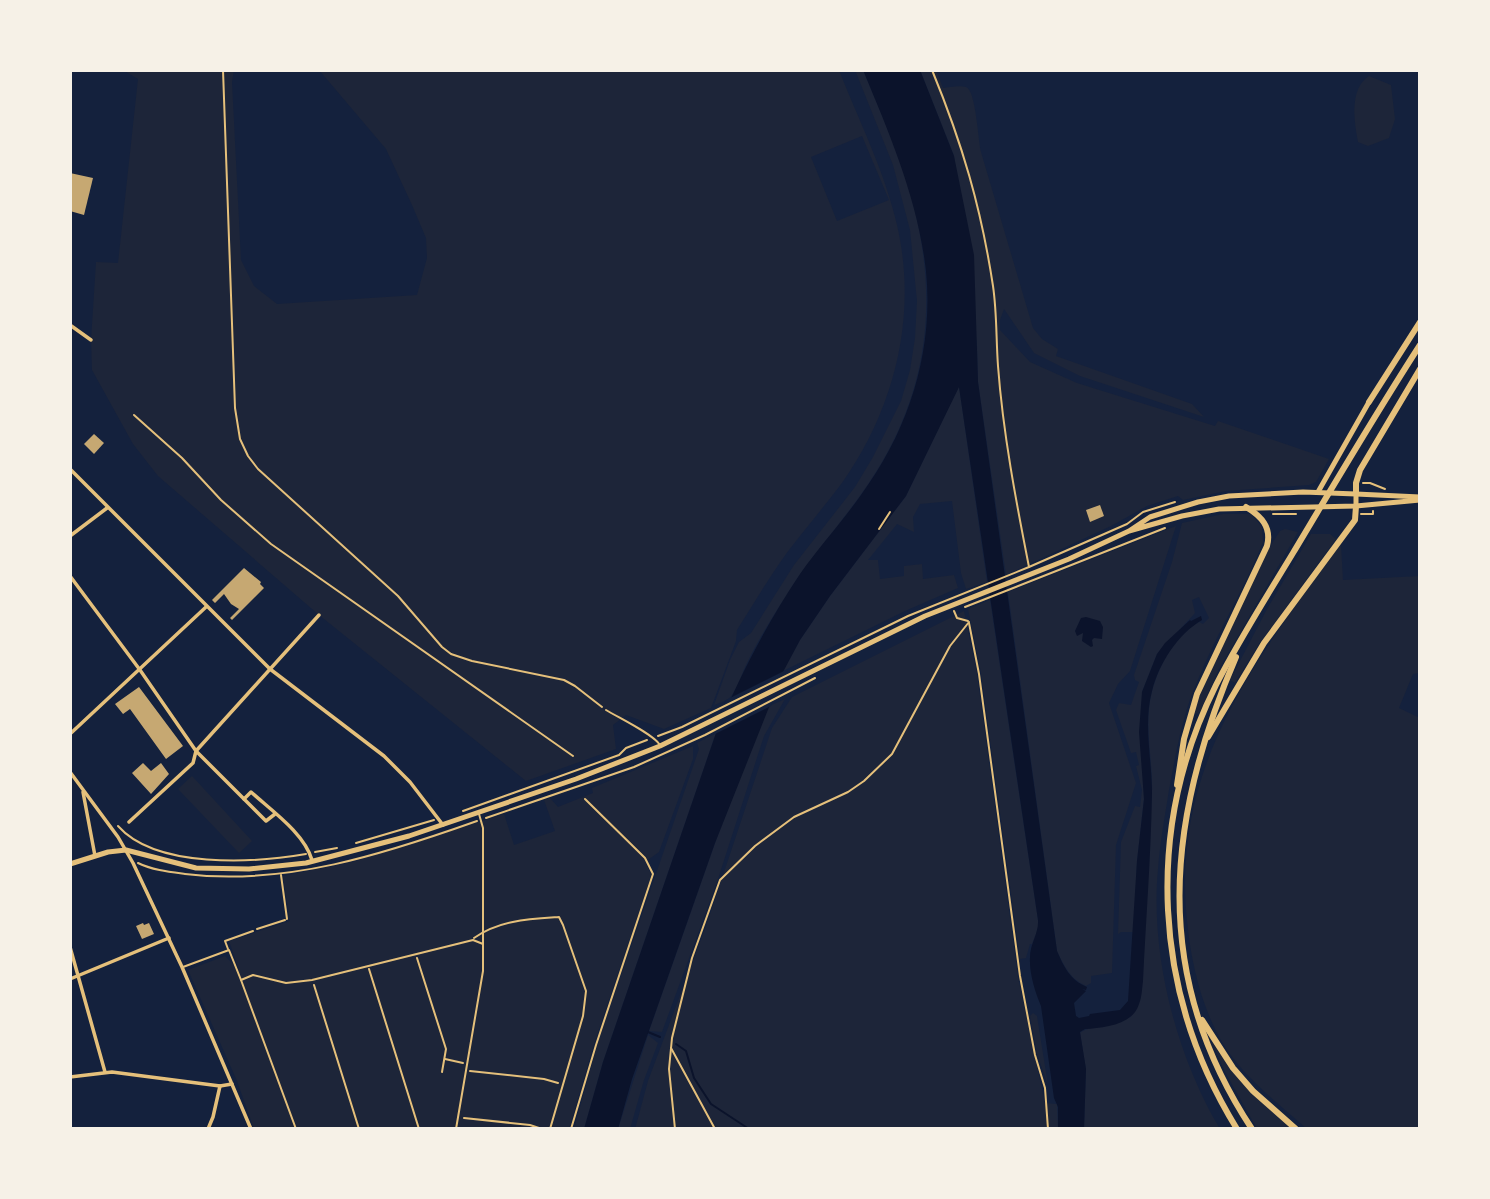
<svg xmlns="http://www.w3.org/2000/svg" width="1490" height="1199" viewBox="0 0 1490 1199" font-family="Lato,sans-serif">
	<rect width="100%" height="100%" fill="#14213d"/>
	<g fill="#1d2539" fill-rule="evenodd">
		<path d="M123,70H234L232,82L241,260L254,286L277,304L417,295L427,258L426,238L412,205L386,149L319,70H839C859,121 885,172 897,225C918,315 895,408 842,483C824,507 804,530 786,554C768,579 753,605 737,630L736,641L711,708L664,729L626,715L613,725L616,749L526,781L319,615L158,476L133,444L92,370L91,340L96,262L118,263L138,79ZM862,136L889,200L837,221L811,157Z"/>
		<path d="M855,70H863C876,101 890,132 901,163C937,268 938,367 881,464C855,508 819,546 791,588C776,612 760,636 748,661C742,672 739,685 732,695C729,700 720,703 714,705L730,660L739,642L751,633L794,565L855,487L873,457L901,401L910,370L915,338L917,301L910,230L893,165Z"/>
		<path d="M920,70H936L943,88C949,87 960,85 966,87C976,90 978,140 981,152L1033,328L1042,339L1058,349L1056,356L1192,404L1204,417L1080,376L1034,353L1004,309L1000,320V330L1030,362L1077,383L1215,426L1218,421L1329,459L1316,482L1309,485L1226,491L1183,500L1178,496L1147,506L1111,526L1006,575L978,382L977,346L954,156Z"/>
		<path d="M1369,76L1391,85L1395,119L1389,138L1368,146L1358,142C1354,121 1349,89 1369,76Z"/>
		<polygon points="959,386 987,582 966,589 961,573 952,501 920,504 913,517 914,532 897,524 868,560 878,560 880,579 904,576 904,566 922,564 923,579 954,575 958,588 905,611 783,671 800,640 830,596 906,496"/>
		<path d="M1223,514H1251L1262,527L1263,542C1244,590 1216,634 1197,682C1182,716 1176,753 1169,790C1165,816 1160,842 1158,869C1150,955 1176,1055 1220,1129H1084L1086,1069L1080,1033C1087,1027 1120,1020 1131,1017C1138,942 1148,867 1152,792C1153,760 1144,727 1151,696C1157,668 1175,635 1199,622L1203,624L1209,618L1199,597L1192,600L1195,613L1157,654L1142,692L1144,799L1137,861L1134,932H1121L1118,934L1121,842L1135,806L1140,807L1142,790L1136,766L1139,765L1136,752L1131,753L1116,710L1119,703L1131,705L1139,682L1135,680L1134,675L1172,562L1182,523Z"/>
		<path d="M1176,526L1130,671L1118,684L1109,703L1136,783L1116,845L1112,973L1091,976V983L1086,986C1070,979 1064,966 1057,951L1008,592Z"/>
		<polygon points="1285,529 1298,532 1218,671 1199,714 1194,713 1200,695 1268,550 1280,531"/>
		<polygon points="1311,534 1330,534 1336,539 1259,644 1235,683 1230,680 1267,609"/>
		<path d="M1341,544L1343,580L1420,576V673L1413,674L1399,708L1420,718V1129H1307C1278,1103 1242,1076 1222,1042C1201,1006 1191,962 1187,921C1171,767 1255,660 1341,544Z"/>
		<polygon points="990,600 1038,920 1038,929 1032,944 1030,944 1026,958 1020,959 981,673 968,609"/>
		<polygon points="964,611 977,674 1018,977 1045,1103 1057,1104 1058,1129 635,1129 648,1081 706,926 772,728 792,697"/>
		<polygon points="785,699 764,736 718,879 662,1032 649,1031 715,843 767,707"/>
		<polygon points="716,733 603,1062 584,1129 574,1129 597,1045 699,749 697,743"/>
		<polygon points="693,746 693,759 659,852 645,862 651,874 649,882 594,1044 569,1129 254,1129 237,1081 188,970 225,956 239,970 229,941 290,921 283,876 353,862 504,814 514,845 555,831 544,800 550,798 558,807 593,793 592,788"/>
		<polygon points="192,776 252,841 239,853 178,789"/>
		<polygon points="1033,1013 1037,1016 1048,1085 1037,1054 1030,1016"/>
		<polygon points="648,1035 658,1043 644,1080 630,1129 618,1129"/>
		<polygon points="1211,1041 1232,1071 1292,1129 1257,1129 1224,1070"/>
	</g>
	<g fill="#0b132b">
		<path d="M863,70H920L954,156L974,255L978,382L1057,951C1064,967 1070,980 1087,987L1086,990L1082,989L1086,991L1074,1003L1076,1016L1079,1018L1089,1016L1090,1014L1120,1010L1128,1001L1137,861L1144,799L1139,732L1142,692L1157,654L1165,643L1190,620L1191,621L1201,616L1202,620C1178,634 1159,663 1152,691C1143,724 1152,760 1152,793C1151,855 1146,918 1143,981C1142,988 1142,997 1139,1004C1133,1025 1103,1028 1085,1029L1080,1032L1086,1069L1084,1129H1058V1107L1054,1098L1041,1006C1035,992 1029,973 1030,957C1030,944 1039,933 1038,920L959,387L906,496L830,596L800,640L783,672L715,843L632,1079L618,1129H584L603,1062L716,733C739,677 766,625 800,574C819,547 842,522 861,495C909,430 934,351 926,271C918,200 890,135 863,70Z"/>
		<polygon points="1086,617 1100,621 1103,627 1102,639 1094,638 1092,640 1093,646 1091,647 1082,641 1083,633 1077,636 1075,631 1081,618"/>
	</g>
	<polygon fill="#14213d" points="788,669 771,706 711,736 726,700"/>
	<g fill="none" stroke-linecap="round" stroke-linejoin="round">
		<g stroke="#0b132b" stroke-width="2">
			<polyline points="648,1032 660,1037"/>
			<polyline points="676,1044 686,1051 694,1078 711,1104 749,1129"/>
		</g>
	</g>
	<g fill="#c6a872">
		<polygon points="70,173 93,178 84,215 70,211"/>
		<polygon points="94,434 104,443 94,454 84,444"/>
		<polygon points="1100,505 1104,516 1090,522 1086,510"/>
		<polygon points="244,568 261,582 260,584 264,588 232,620 230,618 239,609 231,604 224,594 215,603 212,600"/>
		<polygon points="139,687 183,746 166,759 130,709 123,714 115,704"/>
		<polygon points="143,763 151,771 161,763 169,774 151,794 132,773"/>
		<polygon points="143,923 144,925 149,923 154,934 142,939 136,926"/>
	</g>
	<g fill="none" stroke-linecap="round" stroke-linejoin="round">
		<g stroke="#e5c07b" stroke-width="2">
			<polyline points="223,70 235,408 240,439 248,456 258,469 398,596 442,647 451,654 472,661 564,680 575,686 602,707"/>
			<path d="M932,70C962,143 981,207 993,286C997,313 996,339 998,366C1003,433 1016,501 1029,567"/>
			<polyline points="134,415 182,458 221,500 271,544 573,756"/>
			<polyline points="1363,483 1370,483 1385,489"/>
			<polyline points="1273,514 1296,514"/>
			<polyline points="1361,514 1373,514 1373,511"/>
			<polyline points="879,529 890,512"/>
			<polyline points="965,607 1165,528"/>
			<polyline points="954,611 957,618 968,621"/>
			<polyline points="969,623 979,674 1020,976 1035,1055 1045,1088 1048,1129"/>
			<polyline points="658,736 682,727 908,616 1029,567 1127,524 1143,512 1175,502"/>
			<polyline points="463,811 619,755 626,748 647,740"/>
			<polyline points="486,818 634,767 705,735 815,678"/>
			<path d="M118,826C156,869 254,863 306,854"/>
			<polyline points="356,843 434,820"/>
			<polyline points="315,852 337,848"/>
			<path d="M138,863C152,870 170,872 185,874C286,886 384,854 477,821"/>
			<polyline points="281,875 287,919"/>
			<polyline points="257,929 285,920"/>
			<polyline points="417,958 446,1049 442,1072"/>
			<polyline points="369,969 419,1129"/>
			<polyline points="314,985 359,1129"/>
			<polyline points="671,1048 715,1129"/>
			<polyline points="445,1059 463,1063"/>
			<polyline points="470,1071 544,1079 558,1083"/>
			<polyline points="464,1118 530,1125 542,1129"/>
			<polyline points="571,1129 596,1045 653,874 645,858 585,799"/>
			<polyline points="675,1129 669,1069 672,1038 692,958 720,880 755,846 794,817 848,792 864,781 892,754 950,646 969,622"/>
		</g>
		<g stroke="#e5c07b" stroke-width="2">
			<path d="M606,710C619,718 653,734 660,745"/>
			<path d="M474,938C500,920 529,919 559,917L563,925L586,991L583,1016L550,1129"/>
			<polyline points="228,949 225,941 253,931"/>
			<polyline points="183,967 229,950 241,980 253,975 286,983 312,980 473,940 483,944"/>
			<polyline points="241,980 296,1129"/>
			<polyline points="456,1129 483,971 483,828 479,814"/>
		</g>
		<g stroke="#e5c07b" stroke-width="3.5">
			<polyline points="70,325 91,340"/>
			<polyline points="70,469 270,669 384,756 410,782 443,825"/>
			<polyline points="70,536 107,508"/>
			<polyline points="70,576 140,670 196,751 244,799"/>
			<polyline points="70,734 206,607"/>
			<polyline points="70,772 118,837 133,863 182,967 251,1129"/>
			<polyline points="83,792 95,856"/>
			<path d="M275,814L266,821L244,799L251,792C272,811 304,833 312,860"/>
			<polyline points="129,822 193,763 196,751 319,615"/>
			<polyline points="70,947 105,1072"/>
			<polyline points="70,979 169,938"/>
			<polyline points="70,1077 112,1072 220,1086 232,1084"/>
			<polyline points="70,1128 70,1129"/>
			<polyline points="208,1129 213,1117 220,1086"/>
		</g>
		<g stroke="#e5c07b" stroke-width="5">
			<polyline points="1356,494 1420,497"/>
			<polyline points="1356,506 1420,500"/>
		</g>
		<g stroke="#e5c07b" stroke-width="5">
			<polyline points="1318,492 1369,402"/>
			<polyline points="70,864 108,852 126,850 196,868 249,869 306,863 409,836 576,779 660,746 925,616 1069,559 1129,531 1150,517 1198,502 1229,496 1303,492 1356,494 1356,506 1219,509 1182,516 1129,531"/>
		</g>
		<g stroke="#e5c07b" stroke-width="6">
			<polyline points="1369,402 1420,322"/>
			<polyline points="1356,494 1356,483 1360,470 1420,369"/>
			<path d="M1236,657C1166,819 1150,975 1252,1129"/>
			<polyline points="1208,737 1264,643 1355,520 1356,506"/>
			<path d="M1177,785L1184,739L1197,694L1267,546C1272,527 1261,516 1246,507"/>
			<polyline points="1202,1020 1233,1068 1253,1091 1296,1129"/>
			<path d="M1237,1129C1153,993 1144,829 1216,685C1239,640 1267,596 1293,553C1335,483 1376,413 1420,345"/>
		</g>
	</g>
	<rect width="1490" height="1199" fill="none" stroke="#f6f1e7" stroke-width="144"/>
</svg>
